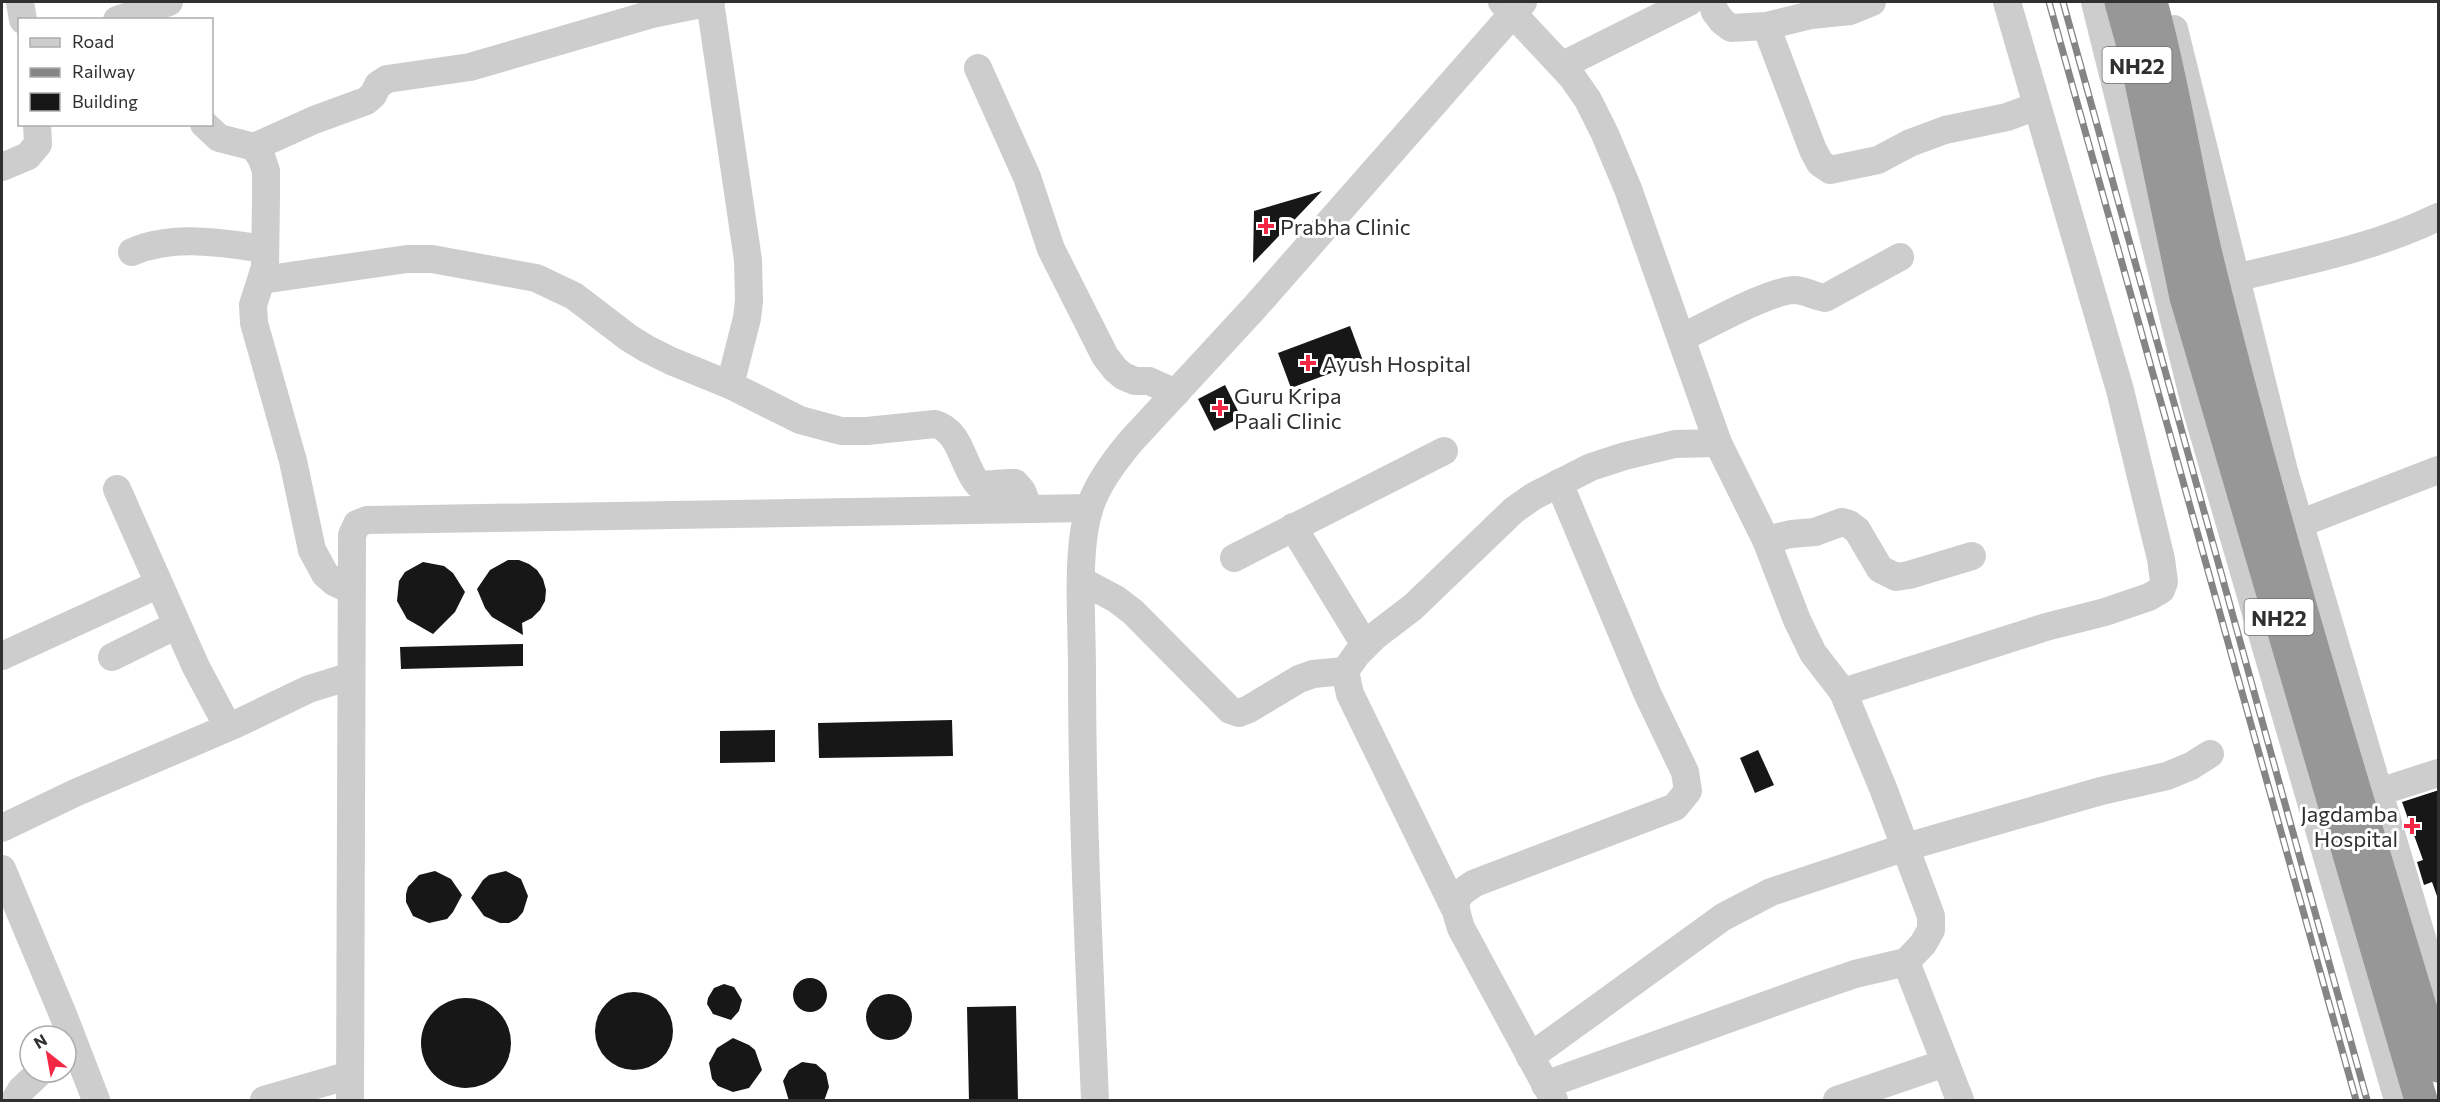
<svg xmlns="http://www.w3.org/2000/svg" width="2440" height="1102" viewBox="0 0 2440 1102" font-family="Commissioner,sans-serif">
	<rect width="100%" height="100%" fill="#fff"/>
	<g fill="#171717">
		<polygon points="1322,191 1253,263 1254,211"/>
		<polygon points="1350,326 1363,361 1291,388 1278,353"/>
		<polygon points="1225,385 1241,417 1214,431 1198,399"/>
		<polygon points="508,560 519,560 529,564 537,570 543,579 546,590 545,601 540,610 532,618 522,623 523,635 492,617 485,608 477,589 490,570"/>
		<polygon points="423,562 444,566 453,573 465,592 455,612 433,634 407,619 397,601 399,581 405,572"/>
		<polygon points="523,644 523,666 401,669 400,647"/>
		<polygon points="952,720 953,756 819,758 818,723"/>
		<polygon points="775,730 775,762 720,763 720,731"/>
		<polygon points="1758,750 1774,785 1755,793 1740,758"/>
		<polygon points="2439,790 2439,895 2437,896 2432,882 2424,885 2417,862 2423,860 2402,802"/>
		<polygon points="435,871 451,879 462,895 453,912 447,919 429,923 413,916 406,902 406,894 408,887 419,875"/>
		<polygon points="506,871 521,879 528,896 523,912 517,919 509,923 500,923 484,916 471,898 483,880 489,875"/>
		<circle cx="810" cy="995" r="17"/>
		<polygon points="724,984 734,987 742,1000 739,1011 731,1020 713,1014 707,1004 708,998 714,988"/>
		<circle cx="634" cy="1031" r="39"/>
		<circle cx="889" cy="1017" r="23"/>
		<circle cx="466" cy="1043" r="45"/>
		<polygon points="1016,1006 1018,1101 969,1101 967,1007"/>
		<polygon points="733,1038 749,1045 755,1050 762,1070 749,1088 733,1092 718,1086 712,1079 709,1063 717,1048"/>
		<polygon points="802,1062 816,1064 826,1073 829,1087 824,1101 789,1101 783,1081 789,1070"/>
	</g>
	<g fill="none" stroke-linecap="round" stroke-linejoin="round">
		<g stroke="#cdcdcd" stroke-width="28">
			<polyline points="20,2 23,20"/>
			<polyline points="710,2 748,260 749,301 747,318 730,385"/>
			<polyline points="1712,2 1715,12 1722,21 1731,28 1766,26 1811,15 1850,11 1872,2"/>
			<polyline points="2095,2 2195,404 2398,1100"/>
			<polyline points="117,20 169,2"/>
			<polyline points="1766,26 1813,150 1820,163 1830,170 1878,160 1910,143 1945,130 2007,117 2037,106"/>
			<polyline points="2174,29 2284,471 2438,992"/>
			<polyline points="1563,65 1689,2"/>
			<polyline points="978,68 1027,177 1051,249 1105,356 1115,369 1123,376 1135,381 1149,381 1176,393"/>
			<polyline points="204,124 219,138 254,147 262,159 266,171 266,199 265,267 253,305 254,323 293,461 312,550 325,574 334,582 351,590"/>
			<polyline points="254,147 314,120 366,101 373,95 378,85 387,79 470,67 652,14 711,2"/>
			<polyline points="2,167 28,156 38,144 37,124"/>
			<path d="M132,252C174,234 221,243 265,249"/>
			<path d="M2235,278C2305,261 2374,248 2438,217"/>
			<path d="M262,280L407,259H432L536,278L574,296L629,338L647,349L671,361L730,385L800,420L841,431H867L935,424C961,431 962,465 978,484C991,486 1002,482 1015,483L1022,491L1029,509"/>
			<path d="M1681,338C1707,326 1768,291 1794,290C1804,290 1814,296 1825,298L1900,257"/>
			<polyline points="1718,443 1766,540 1797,620 1813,653 1843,692 1883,788 1931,916 1931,930 1923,944 1906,962 1960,1100"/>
			<polyline points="117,489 196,667 228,727"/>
			<polyline points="2299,524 2438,470"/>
			<polyline points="1293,527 1365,645"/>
			<polyline points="1766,540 1791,534 1815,532 1842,522 1849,524 1857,530 1880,569 1896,577 1909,575 1972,556"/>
			<polyline points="1234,558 1444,451"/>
			<polyline points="1082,581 1116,599 1133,612 1230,710 1239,713 1249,709 1299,679 1313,674 1345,671"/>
			<polyline points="2,656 159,584"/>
			<polyline points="112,657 177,625"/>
			<polyline points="1843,692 2046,627 2105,612 2149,597 2161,590 2164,582 2161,559 2120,390 2007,2"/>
			<polyline points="2379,792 2438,773"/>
			<polyline points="2,828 75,793 234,725 309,689 351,676"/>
			<polyline points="2,869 64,1017 96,1100"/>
			<polyline points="1454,907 1350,694 1345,671 1357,654 1375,636 1413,607 1514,510 1534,496 1591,467 1625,456 1675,444 1718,443 1628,189 1605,134 1588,100 1572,77 1502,2"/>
			<polyline points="1530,1057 1723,917 1771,892 1906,847 2101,791 2167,776 2191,766 2210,754"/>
			<polyline points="1545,1085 1811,989 1855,974 1906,962"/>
			<polyline points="15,1100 21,1090 40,1072"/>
			<polyline points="264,1100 350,1075"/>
			<polyline points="350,1100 352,535 357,524 367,520 1089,508"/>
			<path d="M1095,1100C1089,956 1082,813 1082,668C1082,623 1076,551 1089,510C1096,485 1115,460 1132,440L1255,307L1523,2"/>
			<path d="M1554,1100L1461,928C1453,903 1452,897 1475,883L1675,807L1688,791L1685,772L1648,695L1559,483"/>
			<polyline points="1837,1100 1945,1063"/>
		</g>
		<g stroke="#979797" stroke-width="33">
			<polyline points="2121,2 2135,53 2186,297 2421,1100"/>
			<path d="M2151,2C2175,89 2187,179 2209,267C2275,536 2358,801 2438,1066"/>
		</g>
		<g stroke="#858585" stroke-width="7">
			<g id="rail">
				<polyline points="2049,2 2356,1100"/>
				<polyline points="2063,2 2367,1100"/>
			</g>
		</g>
		<use href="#rail" stroke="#fff" stroke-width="4.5" stroke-dasharray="14" stroke-linecap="butt"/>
	</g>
	<g fill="#f22845" stroke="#fff" stroke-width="2">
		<path d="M1263 217h6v6h6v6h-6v6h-6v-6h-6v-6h6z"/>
		<path d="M1305 354h6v6h6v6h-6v6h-6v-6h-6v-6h6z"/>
		<path d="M1217 399h6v6h6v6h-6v6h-6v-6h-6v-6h6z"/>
		<path d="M2409 817h6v6h6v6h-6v6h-6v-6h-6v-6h6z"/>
	</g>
	<g text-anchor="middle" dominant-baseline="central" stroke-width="6" stroke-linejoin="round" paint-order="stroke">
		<g fill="#fff" stroke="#6e6e6e" stroke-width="1.5">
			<rect x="2102.5" y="47" width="69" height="36" rx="4.5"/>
			<rect x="2244.5" y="599" width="69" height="36" rx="4.5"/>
		</g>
		<g font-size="21" font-weight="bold" fill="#303030">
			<text x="2137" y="65">NH22</text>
			<text x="2279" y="617">NH22</text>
		</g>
		<g font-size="22" fill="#303030" stroke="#fff" text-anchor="start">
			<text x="1280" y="226">Prabha Clinic</text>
			<text x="1322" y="363">Ayush Hospital</text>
			<text x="1234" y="395">Guru Kripa<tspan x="1234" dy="25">Paali Clinic</tspan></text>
			<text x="2398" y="813" text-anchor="end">Jagdamba<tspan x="2398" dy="25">Hospital</tspan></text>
		</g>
	</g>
	<rect width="2440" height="1102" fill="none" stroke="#303030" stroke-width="6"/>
	<rect x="18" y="18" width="195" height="108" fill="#ffffff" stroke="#acacac" stroke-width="1.5"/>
	<rect x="30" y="38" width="30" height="9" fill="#cdcdcd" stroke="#acacac" stroke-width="1.5"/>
	<text x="72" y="48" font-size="18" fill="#303030">Road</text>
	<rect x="30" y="68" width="30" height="9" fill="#858585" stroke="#acacac" stroke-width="1.5"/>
	<text x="72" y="78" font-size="18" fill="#303030">Railway</text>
	<rect x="30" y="93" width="30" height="18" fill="#171717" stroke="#acacac" stroke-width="1.5"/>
	<text x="72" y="108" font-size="18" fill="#303030">Building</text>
	<g transform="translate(48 1054) rotate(329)"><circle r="28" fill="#ffffff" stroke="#acacac" stroke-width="1.5"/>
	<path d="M0-4.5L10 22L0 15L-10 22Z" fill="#f22845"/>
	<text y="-9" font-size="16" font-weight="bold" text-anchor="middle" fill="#303030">N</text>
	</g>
</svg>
